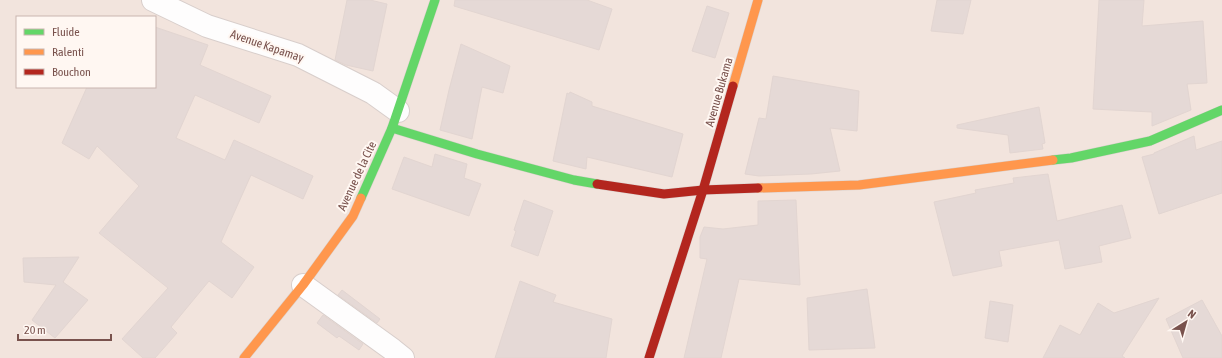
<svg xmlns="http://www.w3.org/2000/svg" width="1222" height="358" viewBox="0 0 1222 358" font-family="'Asap Condensed',sans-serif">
	<rect width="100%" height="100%" fill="#f9f3ef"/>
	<path fill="#f2e4dd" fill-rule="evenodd" d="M0,0H1222V358H0ZM17,17H155V87H17Z"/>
	<g fill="#e5d9d6" stroke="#e2d5d1">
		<polygon points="347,0 370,0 387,4 373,71 346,65 335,60"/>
		<polygon points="455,0 587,0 612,9 599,50 454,6"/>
		<polygon points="937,0 971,0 963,34 931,31"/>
		<polygon points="1099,0 1144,0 1142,26 1203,21 1207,83 1187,84 1191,110 1152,126 1152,112 1093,109"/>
		<polygon points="707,6 729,13 715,58 692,51"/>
		<polygon points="155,27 208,45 200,65 271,96 259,123 195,95 176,138 225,160 234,140 313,176 303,199 251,175 221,242 254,267 232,298 209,281 171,327 177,333 155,358 143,358 122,339 168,288 99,233 139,186 97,146 89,159 62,143 87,87 155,87"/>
		<polygon points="461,44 510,66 503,93 482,87 472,139 440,130 449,90"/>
		<polygon points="773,76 859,91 857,131 830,128 840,171 811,174 759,176 745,174 759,118 766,119"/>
		<polygon points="570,92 592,102 592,106 683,134 672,177 587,157 586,169 553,161 567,93 569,94"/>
		<polygon points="1039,107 1045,143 1042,144 1043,149 1010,153 1008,135 957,128 957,125"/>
		<polygon points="1194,136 1196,150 1222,141 1222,193 1159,214 1142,157 1154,154 1154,153"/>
		<polygon points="435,154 467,164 464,178 481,184 469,216 392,189 404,157 432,167"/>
		<polygon points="1048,174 1057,221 1122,205 1131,238 1099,246 1102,262 1065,269 1059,240 999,251 1002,266 953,276 934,202 976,193 975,190 1014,183 1013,178"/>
		<polygon points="524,200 553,211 538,256 511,246 516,231 514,230"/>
		<polygon points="796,200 800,285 739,279 721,358 684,358 707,259 700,258 700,237 704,227 723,229 758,225 758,201"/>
		<polygon points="79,257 63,282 88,300 55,338 32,320 56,285 24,282 23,258"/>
		<polygon points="520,281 556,295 553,302 612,319 606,358 495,358"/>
		<polygon points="867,289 875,348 809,350 807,298"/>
		<polygon points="342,290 380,319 377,323 338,295"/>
		<polygon points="1159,298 1122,356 1125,358 1043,358 1060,325 1080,335 1098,303 1114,313"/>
		<polygon points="1202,300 1222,336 1222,358 1183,358 1166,319"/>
		<polygon points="990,301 1013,305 1008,342 985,338"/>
		<polygon points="323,315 363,344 359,350 339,336 337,338 317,323"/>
	</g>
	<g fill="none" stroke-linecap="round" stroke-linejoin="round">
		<g stroke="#d8cecb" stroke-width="24">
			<g id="street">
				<polyline points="153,0 207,26 298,55 373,93 398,111"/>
				<polyline points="303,285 393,350 403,358"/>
			</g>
		</g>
		<g stroke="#dad0cc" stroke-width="10">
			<g id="fast">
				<polyline points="392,128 477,154 574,180 597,184"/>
				<polyline points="1053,160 1071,158 1150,141 1222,110"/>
				<polyline points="361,198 392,128 435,0"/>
			</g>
		</g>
		<g stroke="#dad0cc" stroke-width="10">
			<g id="slow">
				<polyline points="733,86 758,0"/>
				<polyline points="758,188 859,185 1053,160"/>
				<polyline points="244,358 303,285 353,216 361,198"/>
			</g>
		</g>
		<g stroke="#dad0cc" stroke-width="10">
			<g id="jam">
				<polyline points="597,184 664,194 703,190 758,188"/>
				<polyline points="649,358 703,190 733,86"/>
			</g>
		</g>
		<use href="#street" stroke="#fefdfd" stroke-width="22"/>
		<use href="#fast" stroke="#63d668" stroke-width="9"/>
		<use href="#slow" stroke="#ff974d" stroke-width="9"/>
		<use href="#jam" stroke="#b3261e" stroke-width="9"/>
	</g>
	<g text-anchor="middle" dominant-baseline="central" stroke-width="4" stroke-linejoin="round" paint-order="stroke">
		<g font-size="12" fill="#79524d" stroke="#fff7f2">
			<text transform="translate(267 46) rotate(19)">Avenue Kapamay</text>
			<text transform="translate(719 92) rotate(-74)">Avenue Bukama</text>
			<text transform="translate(357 176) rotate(-65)">Avenue de la Cite</text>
		</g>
	</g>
	<rect x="16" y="16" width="140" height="72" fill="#fff7f2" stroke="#c9b5b0"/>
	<rect x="24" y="29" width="20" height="6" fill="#63d668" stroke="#c9b5b0"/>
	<text x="52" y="36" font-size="12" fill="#79524d">Fluide</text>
	<rect x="24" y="49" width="20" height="6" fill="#ff974d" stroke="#c9b5b0"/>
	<text x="52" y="56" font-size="12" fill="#79524d">Ralenti</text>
	<rect x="24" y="69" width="20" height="6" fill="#b3261e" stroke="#c9b5b0"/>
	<text x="52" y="76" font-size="12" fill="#79524d">Bouchon</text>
	<g transform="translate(1186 322) rotate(37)" stroke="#fff7f2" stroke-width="3" paint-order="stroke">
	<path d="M0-3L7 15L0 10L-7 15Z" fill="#79524d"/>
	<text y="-6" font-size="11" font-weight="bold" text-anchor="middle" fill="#79524d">N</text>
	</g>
	<path d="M18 334v6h93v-6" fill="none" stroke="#79524d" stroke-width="2"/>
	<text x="24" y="334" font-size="12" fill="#79524d" stroke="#fff7f2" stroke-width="3" paint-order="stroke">20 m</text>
</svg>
